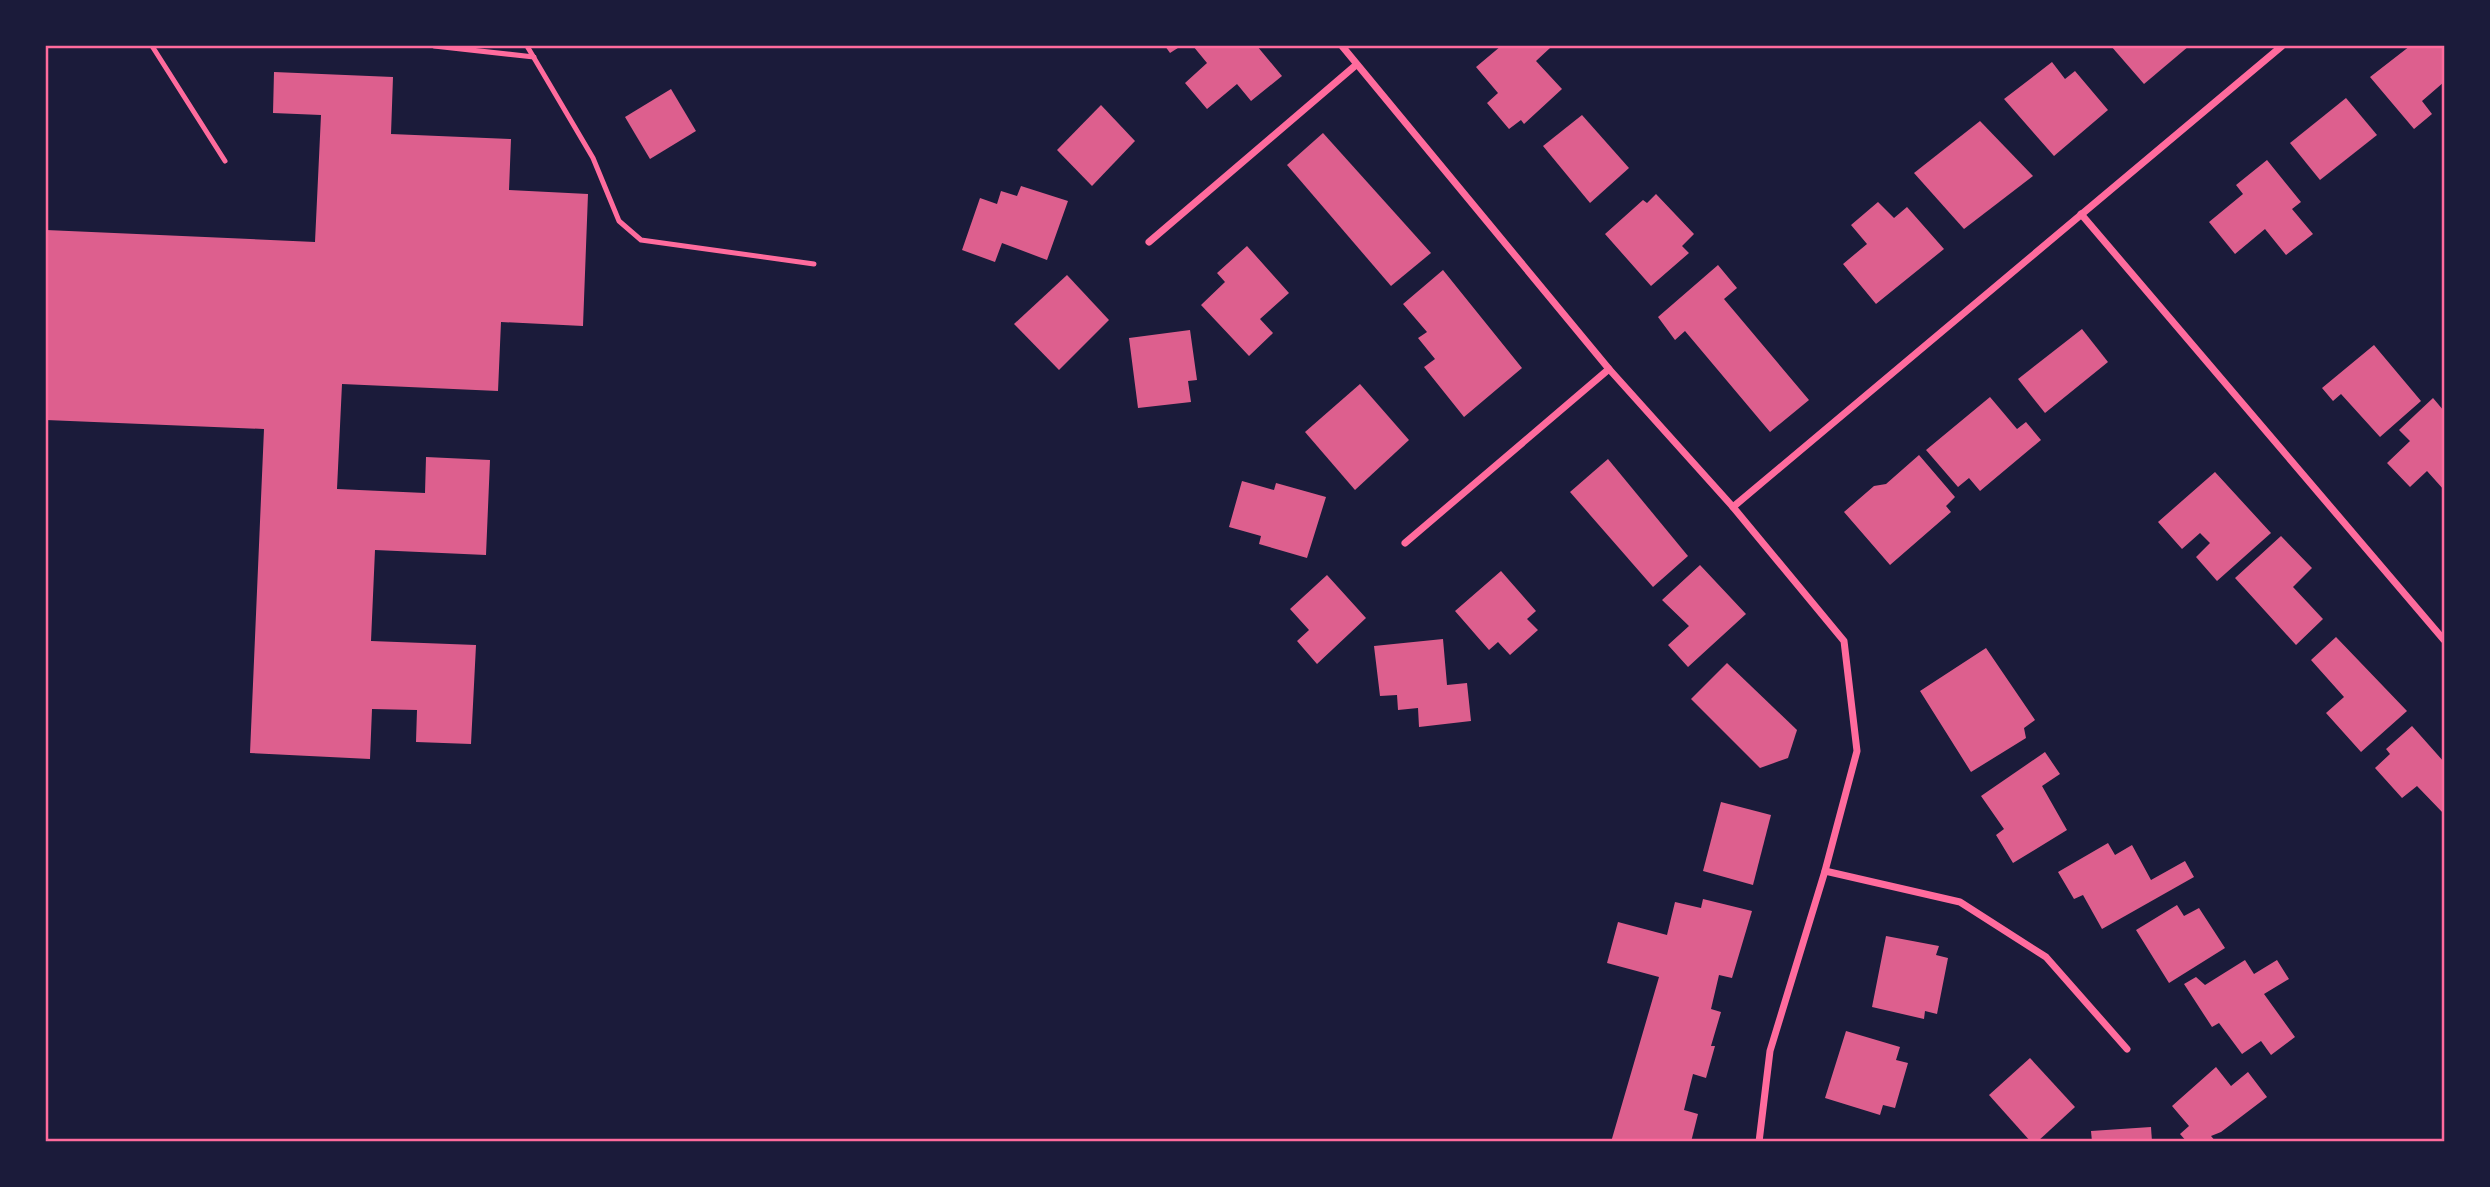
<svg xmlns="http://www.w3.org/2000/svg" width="2490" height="1187" viewBox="0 0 2490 1187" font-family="'Work Sans',sans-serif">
	<rect width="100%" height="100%" fill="#1b1b3a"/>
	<g fill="#dd5f8e">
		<polygon points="1165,46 1181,46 1170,53"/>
		<polygon points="1193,46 1257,46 1282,76 1251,101 1237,84 1207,109 1185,83 1207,63"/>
		<polygon points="1501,46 1548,46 1550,48 1536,61 1562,89 1524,124 1521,120 1509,129 1487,103 1498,93 1476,67"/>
		<polygon points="2111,46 2189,46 2144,84"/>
		<polygon points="2410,46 2442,46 2444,48 2444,82 2422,101 2432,114 2414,129 2370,77"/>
		<polygon points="2052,62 2065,79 2075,71 2108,110 2054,156 2004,99"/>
		<polygon points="274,72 393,77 391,134 511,139 509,190 588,194 583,326 501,322 498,391 342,384 337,489 425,493 426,457 490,460 486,555 375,550 371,641 476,645 471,744 416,742 417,710 372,709 370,759 250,753 264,429 46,420 46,230 315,242 321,115 273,113"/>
		<polygon points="671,89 696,131 650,159 625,117"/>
		<polygon points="2346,98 2377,135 2320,180 2290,143"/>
		<polygon points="1101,105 1135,141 1092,186 1057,150"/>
		<polygon points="1582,115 1629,168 1590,203 1543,146"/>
		<polygon points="1980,121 2033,176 1964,229 1914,173"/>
		<polygon points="1323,133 1431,253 1391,286 1287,165"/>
		<polygon points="2267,160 2301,202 2292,209 2313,234 2286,255 2265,229 2235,254 2209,222 2243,194 2236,185"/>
		<polygon points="1021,186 1068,201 1047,260 1002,243 995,262 962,250 980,198 997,204 1001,191 1017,196"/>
		<polygon points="1656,194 1694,234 1682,246 1689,253 1651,286 1605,234 1643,200 1647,203"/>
		<polygon points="1878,202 1894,218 1907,207 1944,249 1876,304 1843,264 1867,244 1851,225"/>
		<polygon points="1247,246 1289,293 1260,319 1273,333 1249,356 1201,305 1225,282 1217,273"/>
		<polygon points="1718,265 1737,288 1724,299 1809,400 1770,432 1685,331 1675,340 1658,317"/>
		<polygon points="1443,270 1522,368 1464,417 1424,367 1435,359 1418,338 1427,332 1403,304"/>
		<polygon points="1067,275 1109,320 1059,370 1014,324"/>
		<polygon points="2082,329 2108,362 2045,413 2018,379"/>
		<polygon points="1190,330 1197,380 1188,381 1191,402 1138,408 1129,338"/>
		<polygon points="2374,345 2421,401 2380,437 2341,394 2333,401 2322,388"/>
		<polygon points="1360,384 1409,440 1355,490 1305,432"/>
		<polygon points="1990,397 2017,429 2026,422 2041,440 1980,491 1969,478 1958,487 1926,450"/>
		<polygon points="2433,398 2444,411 2444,490 2427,471 2410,487 2387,463 2410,441 2399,430"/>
		<polygon points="1919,455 1955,497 1946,506 1951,512 1890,565 1844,512 1874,486 1886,484"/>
		<polygon points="1608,459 1688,556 1653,587 1570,492"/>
		<polygon points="2215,472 2271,533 2217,581 2196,557 2210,543 2200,533 2182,549 2158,522"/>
		<polygon points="1242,481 1274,490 1276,483 1326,497 1307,558 1259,544 1261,536 1229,527"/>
		<polygon points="2281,536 2312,568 2293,587 2323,619 2296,645 2235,578"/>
		<polygon points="1700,565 1746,614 1688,667 1668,645 1689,626 1662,600"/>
		<polygon points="1501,571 1536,611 1527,619 1538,630 1510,655 1498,642 1489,650 1455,611"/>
		<polygon points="1327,575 1366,618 1317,664 1297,641 1309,630 1290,609"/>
		<polygon points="2336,637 2407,711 2361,752 2326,713 2344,697 2311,660"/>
		<polygon points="1443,639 1447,685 1467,683 1471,721 1419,727 1418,708 1398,710 1397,695 1380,696 1374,646"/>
		<polygon points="1986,648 2035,720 2024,728 2026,738 1971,772 1920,691"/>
		<polygon points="1727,663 1797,730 1788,758 1760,768 1691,699"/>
		<polygon points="2412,726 2444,762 2444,814 2417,786 2402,798 2375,768 2390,754 2386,749"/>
		<polygon points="2045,752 2060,774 2042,786 2067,830 2013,863 1996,835 2004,829 1981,796"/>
		<polygon points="1721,802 1771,815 1753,885 1703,871"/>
		<polygon points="2108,843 2115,855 2132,845 2151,880 2185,861 2194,877 2102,929 2083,895 2074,899 2058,872"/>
		<polygon points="1703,899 1752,911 1732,978 1719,975 1711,1009 1721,1012 1711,1046 1715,1046 1706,1078 1693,1074 1684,1110 1698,1114 1691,1142 1611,1142 1659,977 1607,963 1618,922 1667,935 1675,902 1701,908"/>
		<polygon points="2177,905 2184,916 2199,908 2225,948 2169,983 2136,930"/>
		<polygon points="1886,936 1939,946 1936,955 1948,958 1937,1014 1925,1011 1924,1019 1872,1007"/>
		<polygon points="2245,960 2254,974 2277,960 2289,979 2264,994 2295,1037 2271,1055 2261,1041 2242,1054 2219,1023 2212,1027 2184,984 2196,977 2205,985"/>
		<polygon points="1846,1031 1900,1047 1896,1060 1908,1063 1895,1108 1883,1105 1880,1115 1825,1098"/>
		<polygon points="2030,1058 2075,1107 2037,1142 2031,1142 1989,1095"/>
		<polygon points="2216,1067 2231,1086 2248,1072 2267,1097 2221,1132 2211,1136 2216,1142 2187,1142 2180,1134 2189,1126 2172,1106"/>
		<polygon points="2151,1127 2152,1142 2092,1142 2091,1131"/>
	</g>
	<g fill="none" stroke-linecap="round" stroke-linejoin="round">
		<g stroke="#ff6b9d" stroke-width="5">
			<polyline points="152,46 225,161"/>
			<polyline points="434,46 534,57"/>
			<polyline points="527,46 593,158 619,221 641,240 814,264"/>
		</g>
		<g stroke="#ff6b9d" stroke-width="7">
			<polyline points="1342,46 1609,369 1733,507 1844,641 1857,751 1825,871 1770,1051 1759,1142"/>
			<polyline points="2081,214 2444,640"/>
			<polyline points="1149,242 1356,65"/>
			<polyline points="1733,507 2282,46"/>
			<polyline points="1405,543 1609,369"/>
			<polyline points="1825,871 1960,902 2046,957 2127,1049"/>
		</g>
	</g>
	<rect width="2490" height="1187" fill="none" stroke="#1b1b3a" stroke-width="94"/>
	<rect x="47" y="47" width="2396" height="1093" fill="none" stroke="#ff6b9d" stroke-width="2.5"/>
</svg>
